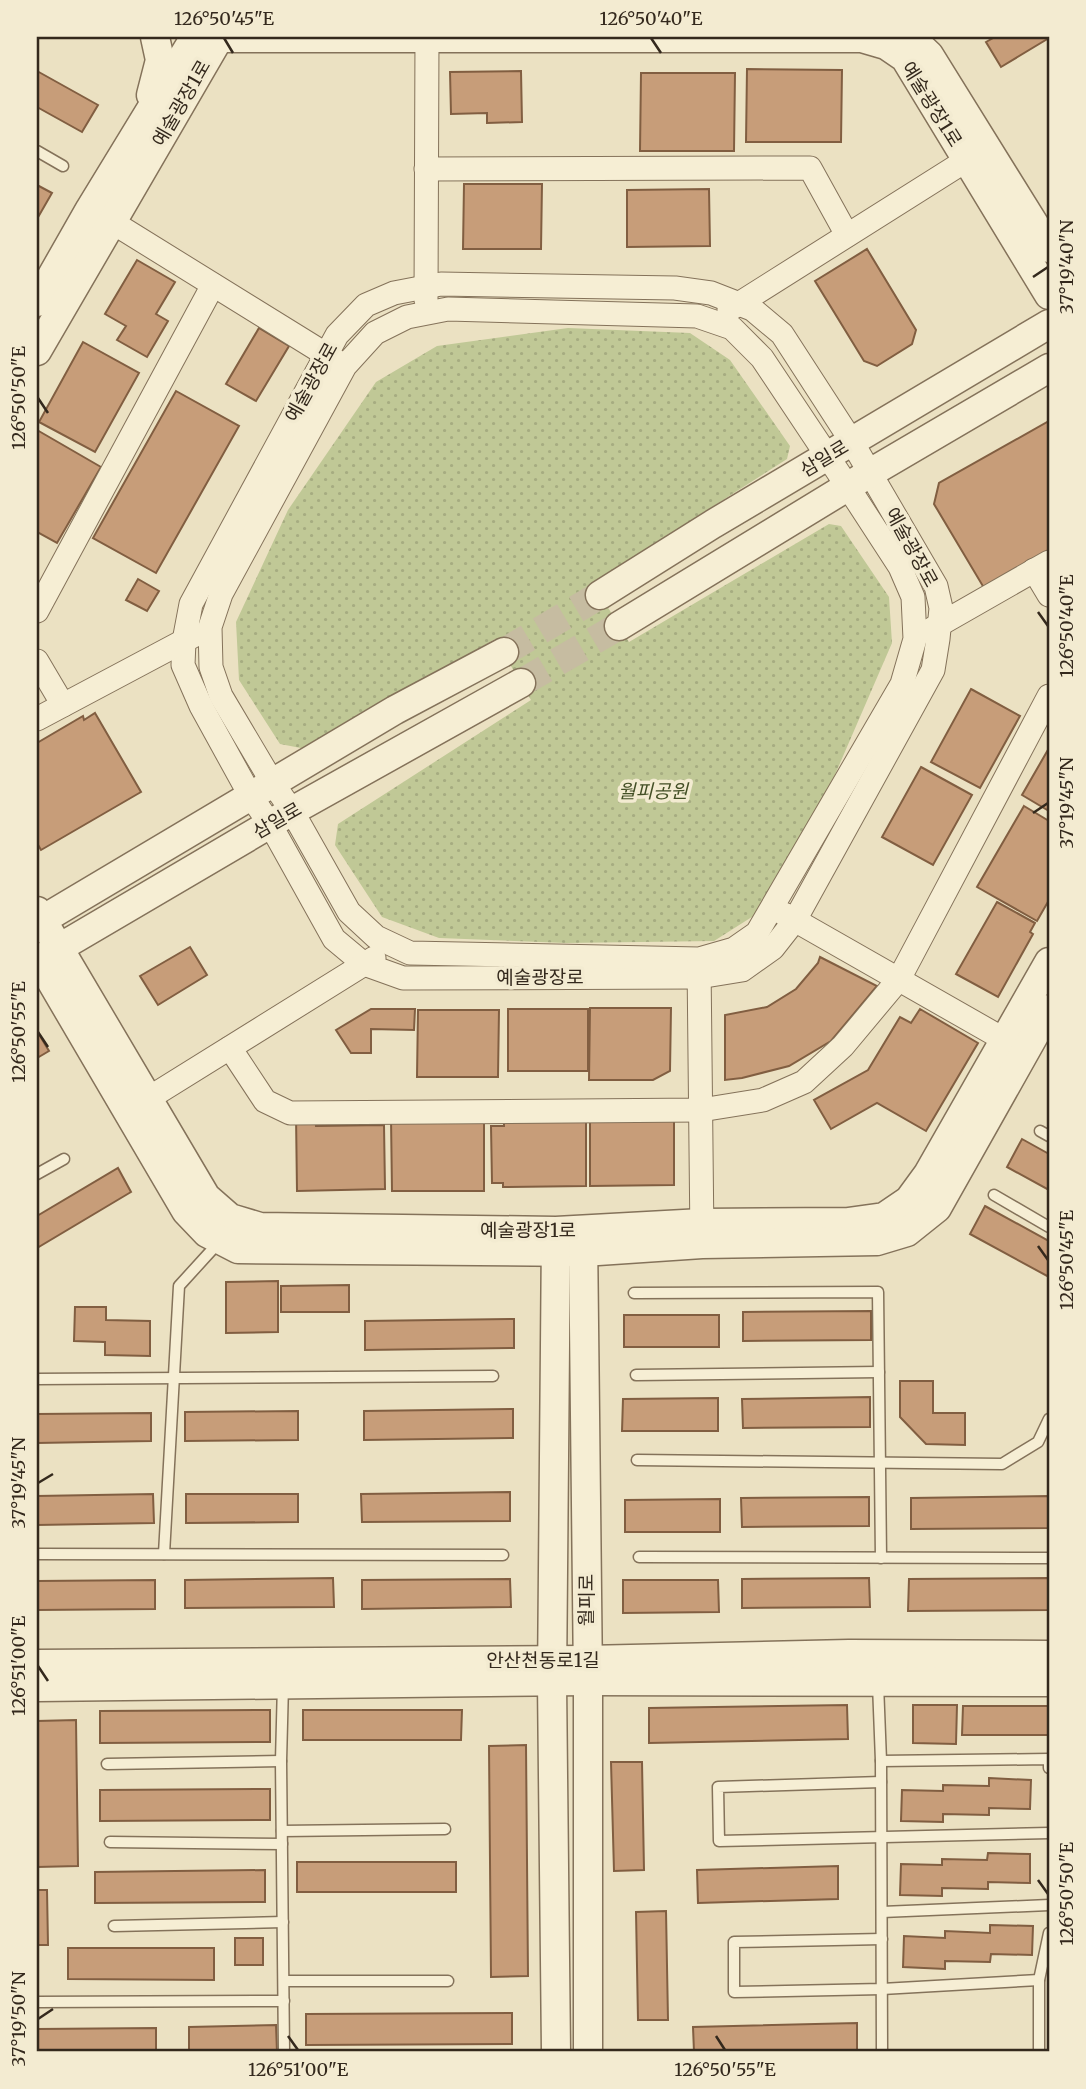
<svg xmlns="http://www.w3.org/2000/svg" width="1086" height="2089" viewBox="0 0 1086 2089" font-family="Merriweather,'Noto Sans KR',serif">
	<defs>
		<pattern id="park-dots" width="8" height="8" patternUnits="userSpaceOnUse" patternTransform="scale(1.75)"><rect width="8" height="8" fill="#c0c896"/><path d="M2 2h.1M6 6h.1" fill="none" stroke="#a6ac81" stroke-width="1.8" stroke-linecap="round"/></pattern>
	</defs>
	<rect width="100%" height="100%" fill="#ebe1c2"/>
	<polygon fill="url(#park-dots)" points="568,328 690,333 730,360 790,446 787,459 593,583 629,642 829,524 841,526 889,597 892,643 834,777 755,915 714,941 566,943 439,938 382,917 335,845 338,824 531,700 495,639 306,749 280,744 239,680 236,622 288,510 376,382 437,346"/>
	<g fill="#c79d79" stroke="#815e41" stroke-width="2">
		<polygon points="995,37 1049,37 1049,38 1001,67 986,42"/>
		<polygon points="747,69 842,70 841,142 746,142"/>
		<polygon points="37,71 98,105 82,132 37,107"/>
		<polygon points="521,71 522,122 487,123 487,113 451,114 450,72"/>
		<polygon points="641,73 735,73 734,151 640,151"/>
		<polygon points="464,184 542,184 541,249 463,249"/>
		<polygon points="37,185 52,193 37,219"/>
		<polygon points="709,189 710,246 627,247 627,190"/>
		<polygon points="867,249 916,330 912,344 877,366 864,361 815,281"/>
		<polygon points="137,260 175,282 156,314 168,321 147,357 117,340 126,326 105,314"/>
		<polygon points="259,328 289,346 256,401 226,384"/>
		<polygon points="83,342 139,373 95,452 39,422"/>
		<polygon points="176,391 239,426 156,573 93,538"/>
		<polygon points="1049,421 1049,556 987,593 934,504 939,483"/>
		<polygon points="37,430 101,467 57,543 37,532"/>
		<polygon points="138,579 159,591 147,611 126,600"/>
		<polygon points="971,689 1020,716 980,788 931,762"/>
		<polygon points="95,713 141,792 41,850 37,843 37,743 83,716 84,720"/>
		<polygon points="1049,748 1049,811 1022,795"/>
		<polygon points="921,767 972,795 933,865 882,837"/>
		<polygon points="1024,806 1049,821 1049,900 1037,921 977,887"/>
		<polygon points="997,902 1035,923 1030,932 1033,934 998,997 956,974"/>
		<polygon points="190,947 207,975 158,1005 140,976"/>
		<polygon points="820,957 877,986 831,1041 789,1066 742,1078 725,1080 725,1015 767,1007 796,989 818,963"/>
		<polygon points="590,1008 671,1008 670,1071 653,1080 589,1080"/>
		<polygon points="371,1009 415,1009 414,1030 371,1029 371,1053 351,1053 336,1030"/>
		<rect x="508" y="1009" width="80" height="62"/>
		<polygon points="920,1009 978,1043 926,1131 877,1103 831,1129 814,1100 868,1070 900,1017 911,1023"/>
		<polygon points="418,1010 499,1010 498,1077 417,1077"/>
		<polygon points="37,1031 49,1051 37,1058"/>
		<polygon points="674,1114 674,1185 590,1186 590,1116"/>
		<polygon points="296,1115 315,1115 316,1126 384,1125 385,1189 297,1191"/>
		<polygon points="391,1118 484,1118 484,1191 392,1191"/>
		<polygon points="586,1121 586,1186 503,1187 503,1183 492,1183 491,1126 504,1126 504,1122"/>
		<polygon points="1022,1139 1049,1154 1049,1190 1007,1167"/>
		<polygon points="118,1168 131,1192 37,1248 37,1216"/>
		<polygon points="985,1206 1049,1241 1049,1277 970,1234"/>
		<polygon points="278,1281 278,1332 226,1333 226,1282"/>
		<polygon points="349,1285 349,1312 281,1312 281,1286"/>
		<polygon points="75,1307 106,1307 106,1320 150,1321 150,1356 105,1355 105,1342 74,1341"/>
		<polygon points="871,1311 871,1340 743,1341 743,1312"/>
		<rect x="624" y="1315" width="95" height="32"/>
		<polygon points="514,1319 514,1348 365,1350 365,1321"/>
		<polygon points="900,1381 933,1381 933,1413 965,1413 965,1445 926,1444 900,1417"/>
		<polygon points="870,1397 870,1427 743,1428 742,1399"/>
		<polygon points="718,1398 718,1431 622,1431 623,1399"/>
		<polygon points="513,1409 513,1438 364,1440 364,1411"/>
		<polygon points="298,1411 298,1440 185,1441 185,1412"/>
		<polygon points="151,1413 151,1441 37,1443 37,1414"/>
		<polygon points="510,1492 510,1521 362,1522 361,1494"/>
		<polygon points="153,1494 154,1523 37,1525 37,1496"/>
		<polygon points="186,1494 298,1494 298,1522 186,1523"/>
		<polygon points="1049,1496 1049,1528 911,1529 911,1498"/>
		<polygon points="869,1497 869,1526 742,1527 741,1498"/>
		<polygon points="720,1499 720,1532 625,1532 625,1500"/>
		<polygon points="333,1578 334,1607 185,1608 185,1580"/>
		<polygon points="869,1578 870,1607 742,1608 742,1579"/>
		<polygon points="1049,1578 1049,1610 908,1611 909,1579"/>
		<polygon points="510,1579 511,1607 362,1609 362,1580"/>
		<polygon points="155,1580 155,1609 37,1610 37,1581"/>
		<polygon points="623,1580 718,1580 719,1612 623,1613"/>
		<polygon points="847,1705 848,1739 649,1743 649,1708"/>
		<polygon points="913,1705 957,1705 956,1744 913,1743"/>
		<polygon points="963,1706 1049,1706 1049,1735 962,1735"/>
		<polygon points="270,1710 270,1742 100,1743 100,1711"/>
		<polygon points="303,1710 462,1710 461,1740 303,1740"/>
		<polygon points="76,1720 78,1866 37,1867 37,1721"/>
		<polygon points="526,1745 528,1976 491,1977 489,1746"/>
		<polygon points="611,1762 642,1762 644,1870 614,1871"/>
		<polygon points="989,1778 1031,1780 1030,1809 989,1808 989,1815 943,1814 943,1822 901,1821 902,1790 943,1791 943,1785 989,1786"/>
		<polygon points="270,1789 270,1820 100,1821 100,1790"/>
		<polygon points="988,1853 1030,1854 1030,1883 988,1882 988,1889 942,1888 942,1896 900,1895 901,1864 942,1865 942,1859 987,1860"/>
		<rect x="297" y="1862" width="159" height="30"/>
		<polygon points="838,1866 838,1899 698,1903 697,1870"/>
		<polygon points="265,1870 265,1902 95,1903 95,1872"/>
		<polygon points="37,1890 47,1890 48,1945 37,1945"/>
		<polygon points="666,1911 668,2020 638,2020 636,1912"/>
		<polygon points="990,1925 1033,1926 1032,1955 991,1954 990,1962 945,1961 945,1969 903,1967 904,1936 945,1938 945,1931 990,1933"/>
		<rect x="235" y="1938" width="28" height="27"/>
		<polygon points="68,1948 214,1948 214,1980 68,1979"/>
		<polygon points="512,2013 512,2044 306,2045 306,2014"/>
		<polygon points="857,2023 857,2052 694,2052 693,2027"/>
		<polygon points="276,2025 277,2052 189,2052 189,2027"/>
		<polygon points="156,2028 156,2052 37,2052 37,2029"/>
	</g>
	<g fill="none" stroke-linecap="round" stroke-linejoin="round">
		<g stroke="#c6bca1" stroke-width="28" stroke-dasharray="28 14" stroke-linecap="butt">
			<polyline points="504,652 600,595"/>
			<polyline points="521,683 619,626"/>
		</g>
		<g stroke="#84725a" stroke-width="13">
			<g id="service">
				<polyline points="37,151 63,166"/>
				<polyline points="1040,1131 1049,1136"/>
				<polyline points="37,1174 64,1159"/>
				<polyline points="994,1195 1049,1227"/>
				<polyline points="634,1293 878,1292 881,1558"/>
				<polyline points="636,1375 879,1372"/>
				<polyline points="37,1379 493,1376"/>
				<polyline points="637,1460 1002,1464 1038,1442 1049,1419"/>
				<polyline points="37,1554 503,1555"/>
				<polyline points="164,1554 179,1286 220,1241"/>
				<polyline points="639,1557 1047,1558"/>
				<polyline points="283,1684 281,1761 284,2052"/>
				<polyline points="878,1684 881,1761 882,2052"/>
				<polyline points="881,1761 1049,1759 1049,1768"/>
				<polyline points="107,1764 281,1761"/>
				<polyline points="881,1782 718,1787 719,1841 1049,1833"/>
				<polyline points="282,1831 445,1829"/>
				<polyline points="110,1842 282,1844"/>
				<polyline points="882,1912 1049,1905"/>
				<polyline points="114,1926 283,1922"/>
				<polyline points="882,1939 734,1942 734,1992 882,1989 1039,1980"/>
				<polyline points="284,1981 448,1981"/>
				<polyline points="37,2002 284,2001"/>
				<polyline points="1039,2052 1039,1980 1049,1933"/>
			</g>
		</g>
		<g stroke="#84725a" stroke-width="25">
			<g id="minor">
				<polyline points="426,169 810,168 847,235"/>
				<polyline points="99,214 338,362"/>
				<polygon points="441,284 675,288 711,293 752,309 782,334 852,442 936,586 941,608 938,639 933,670 795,920 773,948 742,970 699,977 403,978 364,964 334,939 270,824 250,795 201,706 183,665 184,641 191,604 337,335 366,305 394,293"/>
				<polyline points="426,300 427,37"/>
				<polygon points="448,309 697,316 732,328 762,358 848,487 900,567 913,597 915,639 902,684 757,933 734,949 699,959 410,953 376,937 349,912 292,811 272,782 221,696 211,667 210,627 221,594 345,366 375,333 407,317"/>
				<polyline points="729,310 981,151"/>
				<polyline points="1034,570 1049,595"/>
				<polyline points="37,611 213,285"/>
				<polyline points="930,630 1049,562"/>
				<polyline points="37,661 63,705"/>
				<polyline points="37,719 195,635"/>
				<polyline points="784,914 1019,1048"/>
				<polyline points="699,963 702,1240"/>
				<polyline points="230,1048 265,1101 290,1113 701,1110 763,1100 804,1082 843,1046 899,979 1049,696"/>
				<polyline points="133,1108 374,958"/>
			</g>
		</g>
		<g stroke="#84725a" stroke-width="31">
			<g id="tertiary">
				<polyline points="910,37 929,55 1049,248"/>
				<polyline points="151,95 160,60 155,37"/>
				<polyline points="37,302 90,209 195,37"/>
				<polyline points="37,351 219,38 862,38 886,45 905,58 1049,295"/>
				<polyline points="600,595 713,524 1049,324"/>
				<polyline points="619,626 870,473 1049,368"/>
				<polyline points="37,911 206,1197 230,1218 260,1227 556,1231 702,1223 848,1222 884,1217 909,1200 928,1174 1049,962"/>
				<polyline points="37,923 395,710 504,652"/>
				<polyline points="37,957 186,1211 207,1233 238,1249 583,1252 702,1244 877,1241 907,1232 937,1208 1049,1009"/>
				<polyline points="42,958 292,811 521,683"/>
				<polyline points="556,1234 552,1682 556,2052"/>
				<polyline points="583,1236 588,1681 588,2052"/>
				<polyline points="37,1664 586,1660 849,1654 1049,1655"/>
				<polyline points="37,1687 588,1681 1049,1682"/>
			</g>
		</g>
		<use href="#service" stroke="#f6eed4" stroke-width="10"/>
		<use href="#minor" stroke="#f6eed4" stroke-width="23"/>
		<use href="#tertiary" stroke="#f6eed4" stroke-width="28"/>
	</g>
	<path fill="none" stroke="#34291d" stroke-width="2.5" d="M224,38L233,53M651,38L661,53M1033,277L1048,267M38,398L48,413M1038,612L1048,626M1033,813L1048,803M38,1032L48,1047M1038,1246L1048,1260M38,1483L53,1474M38,1666L48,1681M1038,1880L1048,1894M38,2019L53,2009M288,2036L298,2050M716,2036L725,2050"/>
	<g text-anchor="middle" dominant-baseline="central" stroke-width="7" stroke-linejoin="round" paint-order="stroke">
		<g font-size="19" fill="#34291d" stroke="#f3ebd1">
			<text transform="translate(181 103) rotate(-60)">예술광장1로</text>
			<text transform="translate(932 104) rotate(58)">예술광장1로</text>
			<text transform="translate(311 382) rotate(-61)">예술광장로</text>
			<text transform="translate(824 458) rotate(-31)">삼일로</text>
			<text transform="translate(912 547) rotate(61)">예술광장로</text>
			<text transform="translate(277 820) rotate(-30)">삼일로</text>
			<text x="540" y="977">예술광장로</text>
			<text x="528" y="1230">예술광장1로</text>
			<text transform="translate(586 1600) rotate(-90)">월피로</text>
			<text x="543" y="1660">안산천동로1길</text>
		</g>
		<g font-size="19" font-style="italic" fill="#434f25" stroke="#f3ebd1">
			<text x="653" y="791">월피공원</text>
		</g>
	</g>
	<rect width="1086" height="2089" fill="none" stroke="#f3ebd1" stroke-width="77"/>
	<rect x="38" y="38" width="1010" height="2012" fill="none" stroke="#34291d" stroke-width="2.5"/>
	<g font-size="18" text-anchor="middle" fill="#34291d">
		<text x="224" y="25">126°50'45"E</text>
		<text x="651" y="25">126°50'40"E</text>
		<text transform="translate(1067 267) rotate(-90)" y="6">37°19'40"N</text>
		<text transform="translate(19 398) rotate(-90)" y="6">126°50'50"E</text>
		<text transform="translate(1067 626) rotate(-90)" y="6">126°50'40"E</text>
		<text transform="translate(1067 803) rotate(-90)" y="6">37°19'45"N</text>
		<text transform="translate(19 1032) rotate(-90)" y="6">126°50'55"E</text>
		<text transform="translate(1067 1260) rotate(-90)" y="6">126°50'45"E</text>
		<text transform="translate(19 1483) rotate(-90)" y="6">37°19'45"N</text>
		<text transform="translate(19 1666) rotate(-90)" y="6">126°51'00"E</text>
		<text transform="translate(1067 1894) rotate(-90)" y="6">126°50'50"E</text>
		<text transform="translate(19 2019) rotate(-90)" y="6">37°19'50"N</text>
		<text x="298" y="2076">126°51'00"E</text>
		<text x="725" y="2076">126°50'55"E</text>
	</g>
</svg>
